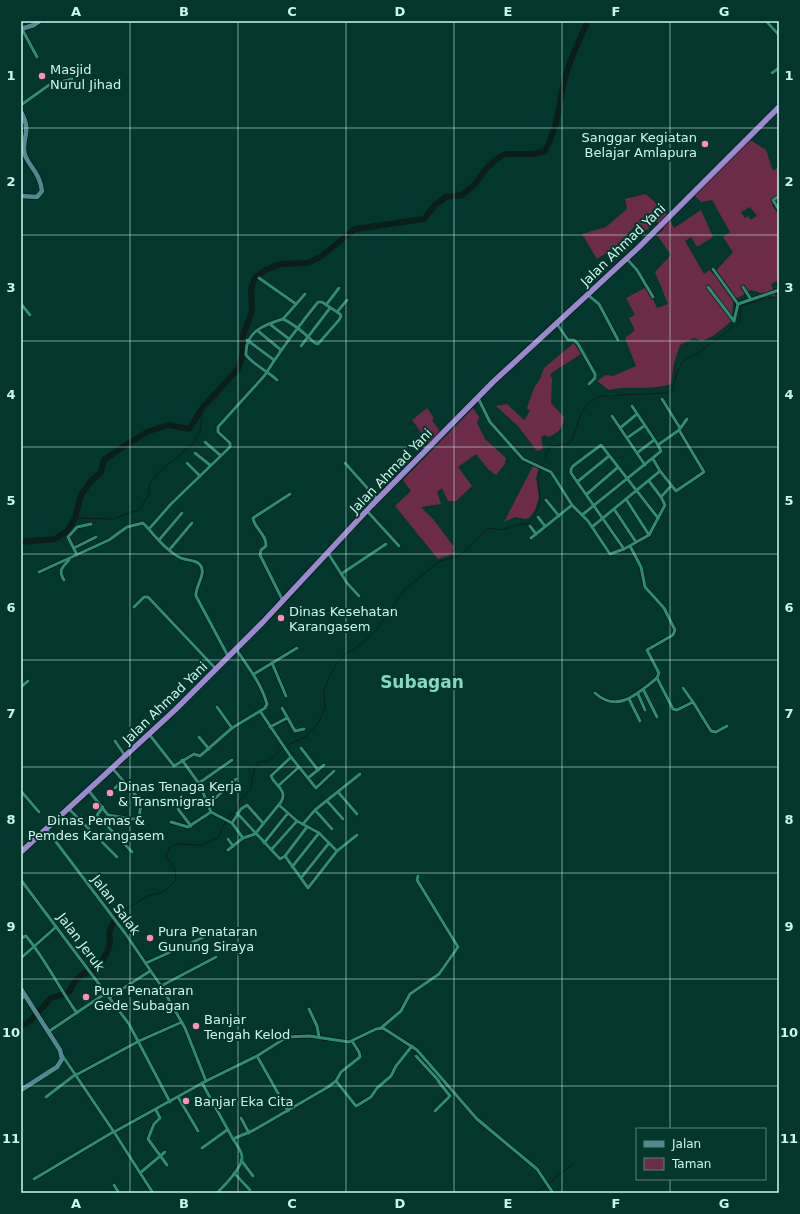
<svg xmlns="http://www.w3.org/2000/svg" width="800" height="1214" viewBox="0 0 800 1214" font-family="'DejaVu Sans',sans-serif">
	<rect width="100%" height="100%" fill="#03372d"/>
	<g fill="#6c2c47" fill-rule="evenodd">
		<path d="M750,140L766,150L773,171L779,167V201L772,205L779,215V280L771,284L776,297L751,290L733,301L732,321L713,336L702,341L694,338L680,345L674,363L671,384C649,391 629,385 609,390L597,381L606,375L613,376L636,366L625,338L635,330L629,318L635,315L626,298L647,287L657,308L668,304L655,272L671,255L657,235L664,229L656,221L642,234L636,225L621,240L629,249L622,254L616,247L597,259L582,234L606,227L627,209L625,199L646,194L666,213L674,228L701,210L713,237L697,247L691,237L685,241L704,274L710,270L713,274L733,252L723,237L730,232L712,200L701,202L693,194ZM750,207L757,216L751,220L748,216L745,218L741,212Z"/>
		<path d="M574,343L581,354L550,374L552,379L551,403L564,417C563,428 559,432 549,437L544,435L541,438L543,449L537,451L518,426L496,406L507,404L524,420L530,411L527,408L534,388L540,379L544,368Z"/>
		<polygon points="427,408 434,418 432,420 442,434 430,445 412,420"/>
		<polygon points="473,408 479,417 477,423 485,439 506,458 505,464 496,475 488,469 476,454 458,467 472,486 456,501 448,501 442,488 437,492 441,504 421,507 434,520 454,547 452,551 455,553 438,559 395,506 411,491 403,480"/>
		<polygon points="534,464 539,467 536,478 539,497 535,510 530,517 526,519 515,517 504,522"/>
	</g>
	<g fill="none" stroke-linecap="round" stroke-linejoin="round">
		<g stroke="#0c1e19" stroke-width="1">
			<path d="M544,458L550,447L570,443C581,424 577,407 600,396L665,393L673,390C676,374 678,360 695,355L740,322L741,306L766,298L779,297"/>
			<polyline points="75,518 113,519 138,510 143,504 149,493 150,483 160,471 194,443 200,431 203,407"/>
			<path d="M227,818L235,812L240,800L251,788L254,770L258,762H266L274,757L282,748L307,736L318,723L325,708L324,691L329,677L337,663L344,655L362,644L377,629L404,590L438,562L461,555L489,528L501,530L516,525L527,524C551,498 532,492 541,468"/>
			<polyline points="120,913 146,897 165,891 176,880 175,869 166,856 169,848 178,844 201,845 218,838 226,821"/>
			<polyline points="549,1183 573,1164"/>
			<polyline points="535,1193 546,1185"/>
		</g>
		<g stroke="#0c1e19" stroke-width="6">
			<path d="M21,542L55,539L67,531L75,518L81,495L91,481L101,472L104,460L127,444L149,431L169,425L189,429L203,407L238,369L243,354V336L252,311L251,289L255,278L265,270L280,264L308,263L320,257L355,229L424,219L435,205L446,197L462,195L475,184L485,170L495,160L505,154H533L545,151C559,126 558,105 565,78C570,58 580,39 588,21"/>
			<path d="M21,1026L30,1021L51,998L69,992L75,981L84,973H89C99,966 108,956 110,942C110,938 108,934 110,930C112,923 116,918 120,913"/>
		</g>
		<g stroke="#011c16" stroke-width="4.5">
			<g id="street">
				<polyline points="766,21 779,35"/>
				<polyline points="22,29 37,57"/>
				<polyline points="772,73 779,68"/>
				<polyline points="21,105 49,85 72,79"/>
				<polyline points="779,196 773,200 779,210"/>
				<polyline points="626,258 637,270 653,297"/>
				<polyline points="713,269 738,304"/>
				<polyline points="259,278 296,304"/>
				<polyline points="708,287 734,321"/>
				<polyline points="743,287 750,298"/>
				<polyline points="588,295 599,304 618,340"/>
				<polyline points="21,304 30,315"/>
				<polyline points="326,305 339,288"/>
				<polyline points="337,312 347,300"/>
				<polyline points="283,319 305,294"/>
				<polyline points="734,321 738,304 779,290"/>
				<polyline points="557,324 568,340 574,340 578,344 595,374 595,378 589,384"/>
				<polyline points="271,325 289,339"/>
				<polyline points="258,331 281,350"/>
				<polyline points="247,340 274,360"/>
				<polyline points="301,346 330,308"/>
				<polyline points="478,398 490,422 523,459 551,472 572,505 588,521 610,554 624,549 649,535 665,505 661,497 671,486"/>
				<polyline points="662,399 680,428"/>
				<polyline points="632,406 658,445"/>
				<polyline points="612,416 645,465"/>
				<polyline points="620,428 637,414"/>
				<polyline points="627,438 644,426"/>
				<polyline points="205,442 220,455"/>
				<polyline points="195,453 210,465"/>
				<polyline points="637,453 654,440"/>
				<polyline points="187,463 200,476"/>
				<polyline points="345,463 378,500"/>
				<polyline points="660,471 676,491 704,472 679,430"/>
				<polyline points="649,481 661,497"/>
				<polyline points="577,482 609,456"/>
				<polyline points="587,494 617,468"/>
				<polyline points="626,499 649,535"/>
				<polyline points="546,500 559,516"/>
				<polyline points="614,509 636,542"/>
				<polyline points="367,511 399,546"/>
				<polyline points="582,515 660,452 661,451 658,445 679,430 687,419"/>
				<polyline points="538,517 545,526"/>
				<polyline points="530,526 536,534"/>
				<polyline points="592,527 660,471 653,459"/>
				<path d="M149,529L171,504L230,447V443L218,432V427L265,375L267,372C282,347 300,325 318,302H322L340,314L341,316L339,320L318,344L315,343C306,335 295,324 283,319C263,325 245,332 246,355C254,365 267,371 277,380"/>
				<polyline points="531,538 572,505"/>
				<polyline points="159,540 182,513"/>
				<polyline points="630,546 641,567 645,587 664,608 675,630 673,635 647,650 659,673 657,678"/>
				<polyline points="74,548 96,537"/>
				<polyline points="170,549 192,523"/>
				<polyline points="624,549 571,473 571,469 573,466 601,445 658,518"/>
				<polyline points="328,553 347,583 359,596"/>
				<polyline points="77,555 68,537 77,527 91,524"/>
				<path d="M39,572L109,540L127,527L143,523C154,534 165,550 179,557C185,561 197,559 201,566C206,575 195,586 196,596L228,656"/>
				<polyline points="341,574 386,544"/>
				<path d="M64,580C58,570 62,568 69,560"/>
				<path d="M283,601L260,555L261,550L266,546C267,535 254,528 253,518L290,494"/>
				<polyline points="134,607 144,597 148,597 216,669"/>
				<polyline points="272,663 286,696"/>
				<polyline points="254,674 297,648"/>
				<polyline points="21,687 28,681"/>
				<polyline points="683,688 693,702"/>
				<polyline points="643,689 657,717"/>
				<path d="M595,693C618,714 638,693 657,678L673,709L677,710L693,702L711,731L716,732L727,726"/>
				<polyline points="638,694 645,710"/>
				<polyline points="629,699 640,721"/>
				<polyline points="217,707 232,728"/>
				<polyline points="282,708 295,731 304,729"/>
				<polyline points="260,711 291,757 316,788 334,771"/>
				<polyline points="270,727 287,718"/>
				<path d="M149,734L174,766L194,754L200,756L232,728L265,708L267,704C261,683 248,667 236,649"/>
				<polyline points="199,737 209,749"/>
				<polyline points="115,741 126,757"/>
				<polyline points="301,748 318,770"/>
				<polyline points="182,760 200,785 211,812 232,823 243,838"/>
				<polyline points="308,778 324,765"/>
				<polyline points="199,783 232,760"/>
				<polyline points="278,786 299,767"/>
				<polyline points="115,788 122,781"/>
				<polyline points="21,791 39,812"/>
				<polyline points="89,791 108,815 132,819 139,818 141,804 139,799 113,769"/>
				<polyline points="338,792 357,814"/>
				<polyline points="327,801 343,819"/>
				<polyline points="208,805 236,779"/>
				<polyline points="279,805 297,821 319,833 337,851"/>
				<polyline points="103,807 97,815 132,852"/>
				<polyline points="69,809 117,857"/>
				<polyline points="178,809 191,826"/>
				<polyline points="315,810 332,829"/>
				<polyline points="237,813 280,859 285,856 307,827"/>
				<polyline points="171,822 188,827 211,812"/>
				<polyline points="232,823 241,809 247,805 263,823"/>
				<polyline points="303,824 315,810 360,774"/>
				<polyline points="47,830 125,933 161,986 185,1028 206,1081"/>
				<polyline points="228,839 233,846"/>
				<polyline points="264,843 288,813"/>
				<path d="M228,850L243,838L255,834L281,802C288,790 275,786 271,776L291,757"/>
				<polyline points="271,850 297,821"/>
				<polyline points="285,856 308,888 337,851 357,835"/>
				<polyline points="292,867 319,833"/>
				<polyline points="301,878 329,843"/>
				<polyline points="21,880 129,1024 170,1102"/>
				<path d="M21,938L26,936C46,960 59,988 77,1013"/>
				<polyline points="21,958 56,927"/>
				<polyline points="146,963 204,937"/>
				<polyline points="161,986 216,957"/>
				<polyline points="110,997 150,971"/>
				<polyline points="21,999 25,996"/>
				<polyline points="309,1009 317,1026 319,1037"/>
				<polyline points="381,1028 401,1011 410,994 439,974 458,947 417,880 418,876"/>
				<polyline points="48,1032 106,993"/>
				<polyline points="62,1055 114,1132 206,1081 257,1056 287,1037 309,1036 349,1042 376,1029 383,1028 417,1050 477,1119 537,1169 553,1193"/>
				<polyline points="257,1056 288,1111"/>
				<polyline points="416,1056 439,1081"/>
				<polyline points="76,1075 139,1041 182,1022"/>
				<polyline points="336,1081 356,1106 358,1105 371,1097 377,1088 391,1076 396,1066 412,1046"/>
				<polyline points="202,1083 233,1139 254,1130 328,1087 336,1081 341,1072 360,1057 359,1052 352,1041"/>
				<polyline points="46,1097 76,1074"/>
				<polyline points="178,1097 198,1131"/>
				<polyline points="156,1110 160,1118 154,1124 148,1139 167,1165"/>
				<polyline points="435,1111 450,1096 438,1081"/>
				<polyline points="241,1118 249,1133"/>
				<polyline points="114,1132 153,1193"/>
				<polyline points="202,1148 227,1130"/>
				<polyline points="241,1160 253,1176"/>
				<polyline points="140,1173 165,1152"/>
				<polyline points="234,1173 250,1190"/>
				<polyline points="34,1179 113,1132"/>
				<polyline points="114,1185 119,1193"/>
				<path d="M217,1193C224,1186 244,1166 242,1156C241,1150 236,1144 233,1139"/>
			</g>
		</g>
		<g stroke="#011c16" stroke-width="6">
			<g id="secondary">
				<polyline points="21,29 34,25 40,21"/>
				<path d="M21,112C33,132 20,141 25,155C30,168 40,173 42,191L37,197L21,196"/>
				<polyline points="21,989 60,1050 62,1059 57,1067 21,1090"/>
			</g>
		</g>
		<g stroke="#011c16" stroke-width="7">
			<polyline id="highway" points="21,852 175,710 263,622 371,506 493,382 639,247 779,107"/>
		</g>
		<use href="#street" stroke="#2f8a76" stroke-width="3"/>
		<use href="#secondary" stroke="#4f8a90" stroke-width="4.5"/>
		<use href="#highway" stroke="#9b89cd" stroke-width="5.5"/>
	</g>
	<path fill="none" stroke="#cdf6ea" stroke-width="1" stroke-opacity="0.55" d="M130,21V1193M238,21V1193M346,21V1193M454,21V1193M562,21V1193M670,21V1129M21,128H779M21,235H779M21,341H779M21,447H779M21,554H779M21,660H779M21,767H779M21,873H779M21,979H779M21,1086H779M670,1179V1193"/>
	<g fill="#ff8ebb" stroke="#03372d" stroke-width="1.5">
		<circle cx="42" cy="76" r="4"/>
		<circle cx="705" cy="144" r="4"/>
		<circle cx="281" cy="618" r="4"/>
		<circle cx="110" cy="793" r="4"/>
		<circle cx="96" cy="806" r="4"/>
		<circle cx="150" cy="938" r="4"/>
		<circle cx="86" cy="997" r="4"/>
		<circle cx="196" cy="1026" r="4"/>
		<circle cx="186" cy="1101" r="4"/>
	</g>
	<g text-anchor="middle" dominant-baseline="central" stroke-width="4" stroke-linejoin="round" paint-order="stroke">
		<g font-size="13" fill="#cdf6ea" stroke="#03372d" text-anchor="start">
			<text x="50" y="69">Masjid<tspan x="50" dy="15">Nurul Jihad</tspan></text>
			<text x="697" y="137" text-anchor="end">Sanggar Kegiatan<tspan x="697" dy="15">Belajar Amlapura</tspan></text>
			<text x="289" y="611">Dinas Kesehatan<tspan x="289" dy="15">Karangasem</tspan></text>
			<text x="118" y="786">Dinas Tenaga Kerja<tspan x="118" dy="15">&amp; Transmigrasi</tspan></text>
			<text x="96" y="820" text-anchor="middle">Dinas Pemas &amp;<tspan x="96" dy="15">Pemdes Karangasem</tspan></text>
			<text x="158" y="931">Pura Penataran<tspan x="158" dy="15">Gunung Siraya</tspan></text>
			<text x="94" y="990">Pura Penataran<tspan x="94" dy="15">Gede Subagan</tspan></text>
			<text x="204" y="1019">Banjar<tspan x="204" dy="15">Tengah Kelod</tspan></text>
			<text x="194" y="1101">Banjar Eka Cita</text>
		</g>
		<g font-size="13" fill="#cdf6ea" stroke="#03372d">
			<text transform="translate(623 245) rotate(-44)">Jalan Ahmad Yani</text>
			<text transform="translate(391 471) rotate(-46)">Jalan Ahmad Yani</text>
			<text transform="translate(165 703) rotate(-44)">Jalan Ahmad Yani</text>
			<text transform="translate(116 905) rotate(53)">Jalan Salak</text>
			<text transform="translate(81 942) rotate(53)">Jalan Jeruk</text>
		</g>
		<g font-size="17" font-weight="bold" fill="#83d9c3" stroke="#03372d">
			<text x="422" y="682">Subagan</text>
		</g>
	</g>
	<rect width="800" height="1214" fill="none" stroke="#03372d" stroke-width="44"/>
	<rect x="636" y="1128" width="130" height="52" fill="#03372d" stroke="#548379"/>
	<rect x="644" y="1141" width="20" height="6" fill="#4f8a90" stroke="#548379"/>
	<text x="672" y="1148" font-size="12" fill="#cdf6ea">Jalan</text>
	<rect x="644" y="1158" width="20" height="12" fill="#6c2c47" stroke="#548379"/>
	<text x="672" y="1168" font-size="12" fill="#cdf6ea">Taman</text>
	<rect x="22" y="22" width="756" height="1170" fill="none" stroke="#cdf6ea" stroke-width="1.5"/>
	<g font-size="13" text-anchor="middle" font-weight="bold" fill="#cdf6ea">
		<text x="76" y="16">A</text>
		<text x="184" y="16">B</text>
		<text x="292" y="16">C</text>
		<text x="400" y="16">D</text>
		<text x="508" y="16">E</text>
		<text x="616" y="16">F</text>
		<text x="724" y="16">G</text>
		<text x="11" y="80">1</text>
		<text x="789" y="80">1</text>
		<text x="11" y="186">2</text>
		<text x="789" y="186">2</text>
		<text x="11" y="292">3</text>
		<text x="789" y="292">3</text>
		<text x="11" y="399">4</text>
		<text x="789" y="399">4</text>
		<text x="11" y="505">5</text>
		<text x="789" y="505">5</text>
		<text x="11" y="612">6</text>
		<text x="789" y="612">6</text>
		<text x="11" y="718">7</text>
		<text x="789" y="718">7</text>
		<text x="11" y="824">8</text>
		<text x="789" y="824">8</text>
		<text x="11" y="931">9</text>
		<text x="789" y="931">9</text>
		<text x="11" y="1037">10</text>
		<text x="789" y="1037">10</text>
		<text x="11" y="1143">11</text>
		<text x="789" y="1143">11</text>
		<text x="76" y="1208">A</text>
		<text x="184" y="1208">B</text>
		<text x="292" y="1208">C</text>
		<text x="400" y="1208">D</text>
		<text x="508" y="1208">E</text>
		<text x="616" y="1208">F</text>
		<text x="724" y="1208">G</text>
	</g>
</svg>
